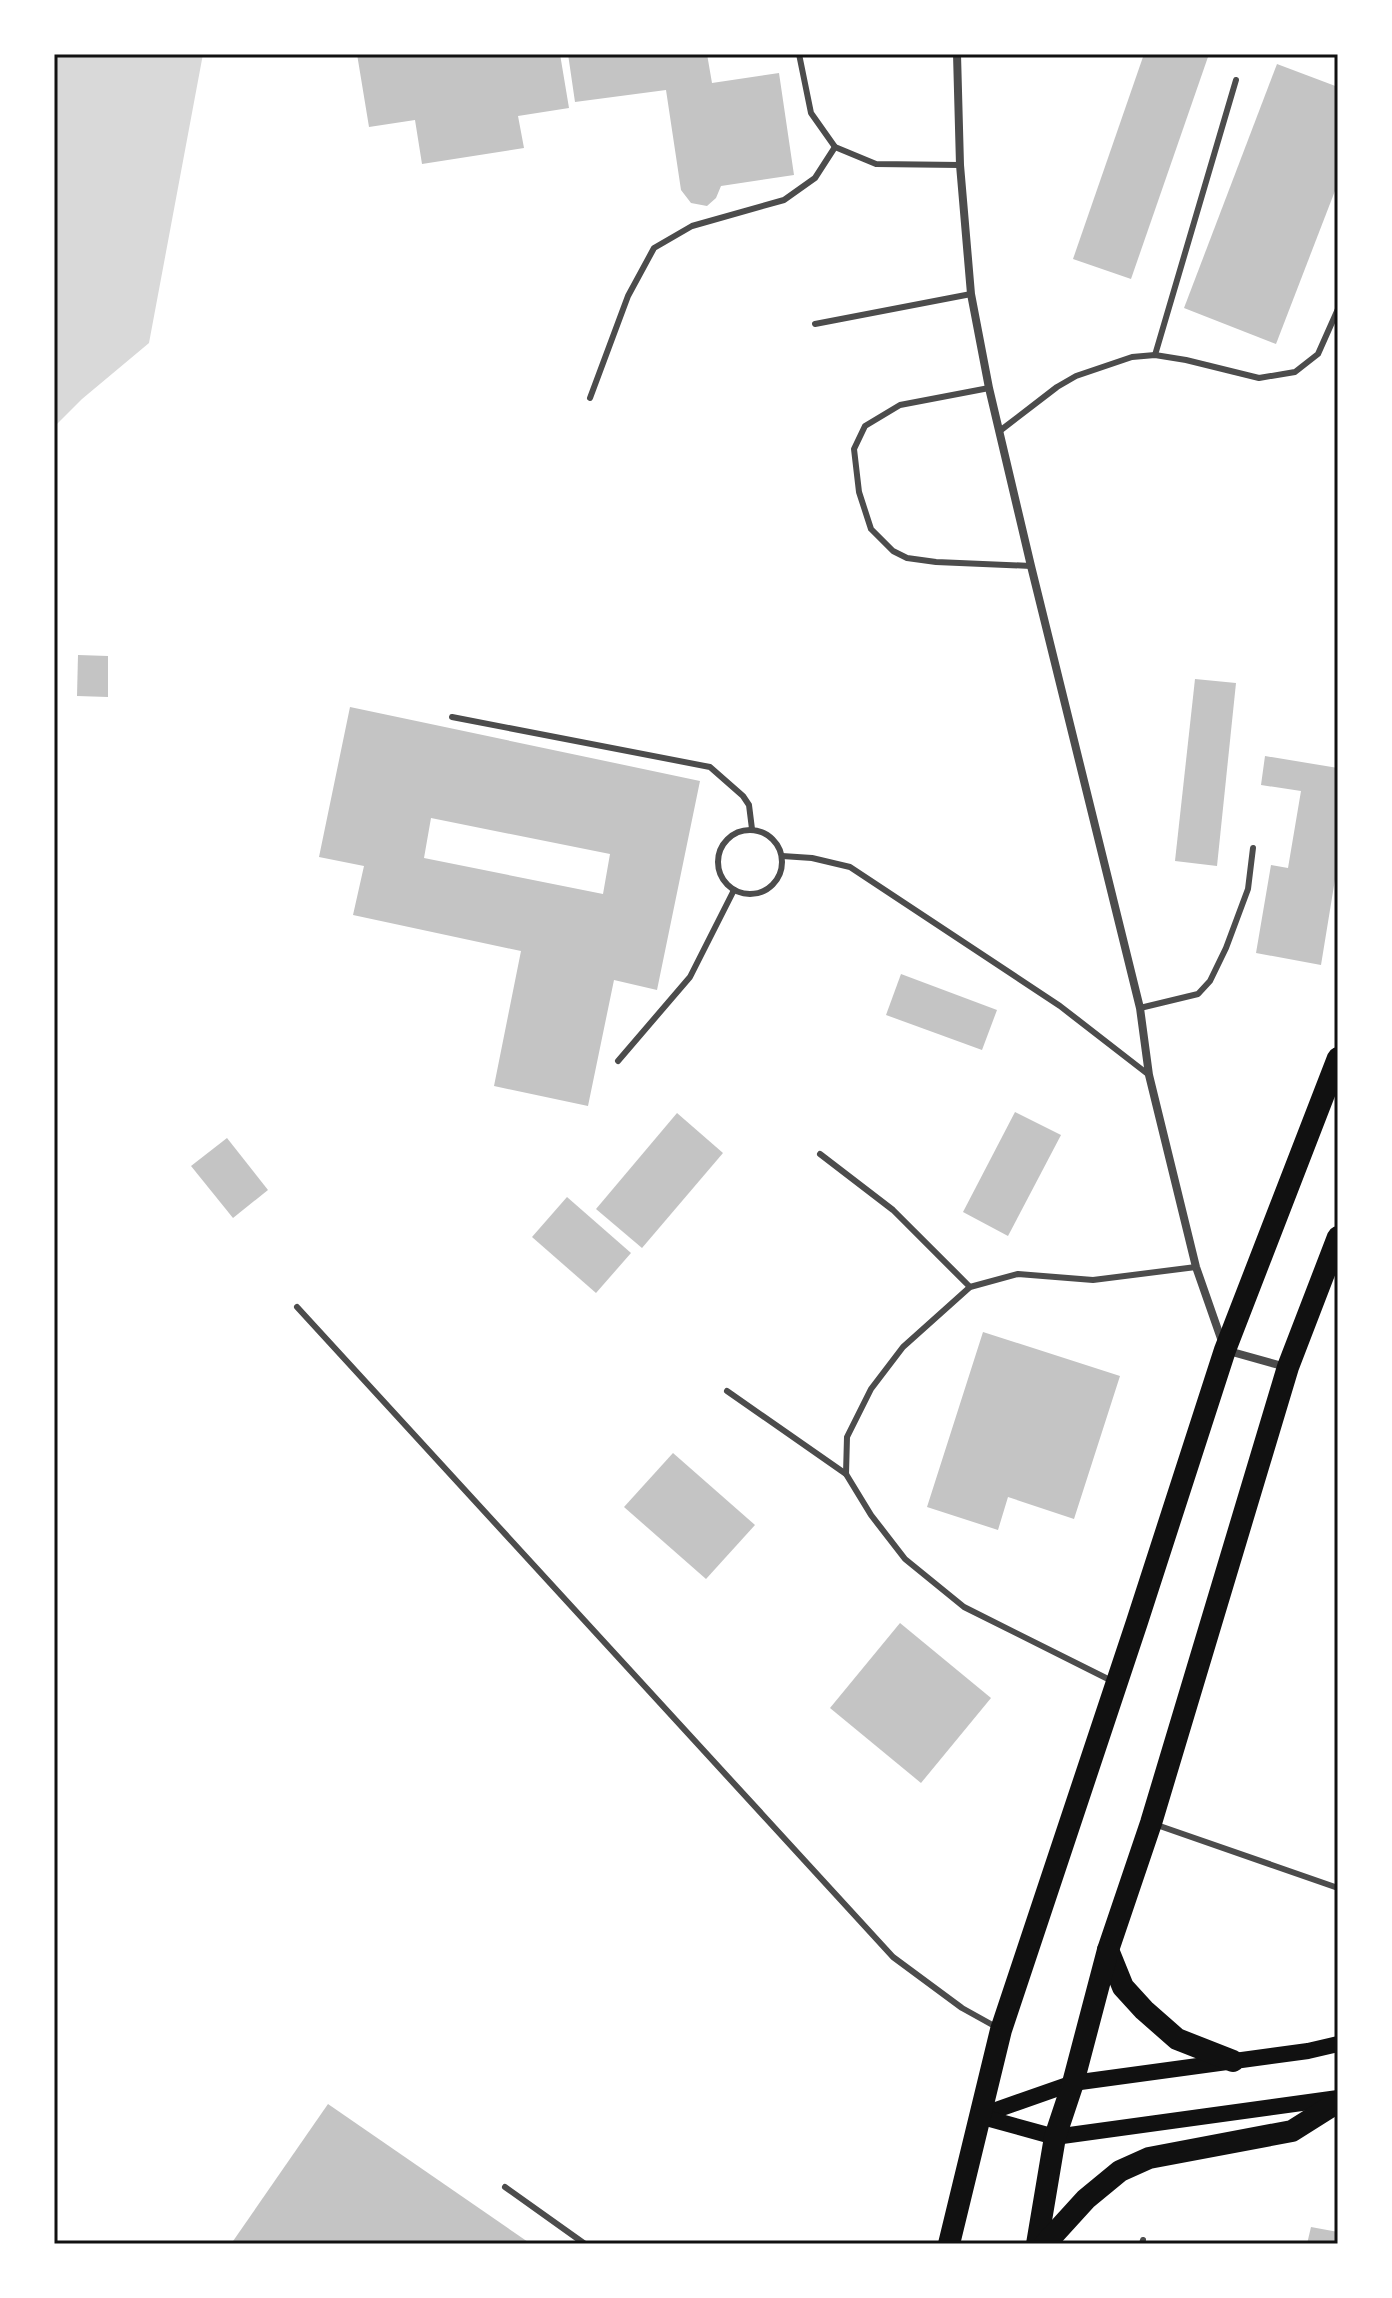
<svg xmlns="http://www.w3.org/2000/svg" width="1392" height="2298" viewBox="0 0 1392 2298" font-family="Karla,sans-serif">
	<rect width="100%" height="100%" fill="#fff"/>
	<polygon fill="#d9d9d9" points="54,54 203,54 149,343 82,399 54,427"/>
	<g fill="#c4c4c4" fill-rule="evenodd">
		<polygon points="357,54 560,54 569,108 518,116 524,148 422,164 415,120 369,127"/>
		<polygon points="568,54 707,54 712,83 779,73 794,175 721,186 716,198 707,206 691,203 681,190 666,90 575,102"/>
		<polygon points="1144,54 1209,54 1131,279 1073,259"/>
		<polygon points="1277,64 1338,87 1338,183 1276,344 1184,308"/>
		<polygon points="78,655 108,656 108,697 77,696"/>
		<polygon points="1195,679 1236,683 1217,866 1175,861"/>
		<path d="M350,707L700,781L657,990L614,980L588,1106L494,1086L521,951L353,915L364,866L319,857ZM431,818L610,854L603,894L424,858Z"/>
		<polygon points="1265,756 1338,768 1338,861 1321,965 1256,953 1271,865 1288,868 1301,791 1261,785"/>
		<polygon points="901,974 997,1010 982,1050 886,1015"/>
		<polygon points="1015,1112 1061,1135 1008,1236 963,1212"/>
		<polygon points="677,1113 723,1153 642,1248 596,1209"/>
		<polygon points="227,1138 268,1190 233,1218 191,1166"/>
		<polygon points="567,1197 631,1253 596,1293 532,1237"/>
		<polygon points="983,1332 1120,1376 1074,1519 1008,1497 998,1530 927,1507"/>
		<polygon points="673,1453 755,1525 706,1579 624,1507"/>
		<polygon points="900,1623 991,1698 921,1783 830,1708"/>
		<polygon points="328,2104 531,2244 231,2244"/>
		<polygon points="1311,2227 1338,2232 1338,2244 1307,2244"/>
	</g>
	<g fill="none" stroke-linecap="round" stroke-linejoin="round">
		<g stroke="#4c4c4c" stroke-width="6">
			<polyline points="799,54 811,113 835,147 876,164 960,165"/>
			<polyline points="815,324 971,294"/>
			<polyline points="1155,355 1236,80"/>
			<polyline points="989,388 900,405 865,426 854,449 859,492 871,529 893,551 907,558 936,562 1031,566"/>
			<polyline points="590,398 628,296 654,248 692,226 784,200 815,178 835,147"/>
			<polyline points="1001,430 1057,387 1076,376 1132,357 1155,355 1186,360 1259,378 1295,372 1318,354 1338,309"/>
			<polyline points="452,717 710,767 743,796 749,805 752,829"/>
			<circle cx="750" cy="862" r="32"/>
			<polyline points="782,856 812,858 850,867 1060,1006 1149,1075"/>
			<polyline points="1140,1008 1198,994 1210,981 1226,948 1248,889 1253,848"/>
			<polyline points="618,1061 690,977 734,890"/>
			<polyline points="820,1154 893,1210 970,1287"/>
			<polyline points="297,1307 893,1957 962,2008 998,2028"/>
			<polyline points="727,1391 846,1474"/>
			<polyline points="1114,1682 964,1607 905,1559 871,1515 846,1474 847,1437 871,1389 903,1347 970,1287 1018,1274 1093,1280 1196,1267"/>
			<polyline points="1154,1824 1338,1888"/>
			<polyline points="505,2187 585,2244"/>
			<polyline points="1142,2244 1143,2240"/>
		</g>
		<polyline stroke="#4c4c4c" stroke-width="8" points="957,54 960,165 971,294 989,388 1031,566 1140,1008 1149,1075 1196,1267 1225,1350 1286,1367"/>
		<g stroke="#111" stroke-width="16">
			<polyline points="979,2116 1073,2083 1308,2051 1338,2044"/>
			<polyline points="979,2116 1055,2137 1338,2098"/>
		</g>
		<g stroke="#111" stroke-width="22">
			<polyline points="1108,1950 1123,1987 1144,2010 1177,2039 1233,2061"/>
			<polyline points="949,2244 1001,2030 1137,1622 1225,1350 1338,1058"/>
			<polyline points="1037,2244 1055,2137 1073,2083 1108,1950 1151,1823 1288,1367 1338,1237"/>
			<polyline points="1045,2244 1086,2199 1120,2171 1149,2158 1292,2131 1338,2102"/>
		</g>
	</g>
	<rect width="1392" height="2298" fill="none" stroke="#ffffff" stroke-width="112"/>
	<rect x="56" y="56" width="1280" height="2186" fill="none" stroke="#111" stroke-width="3"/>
</svg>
